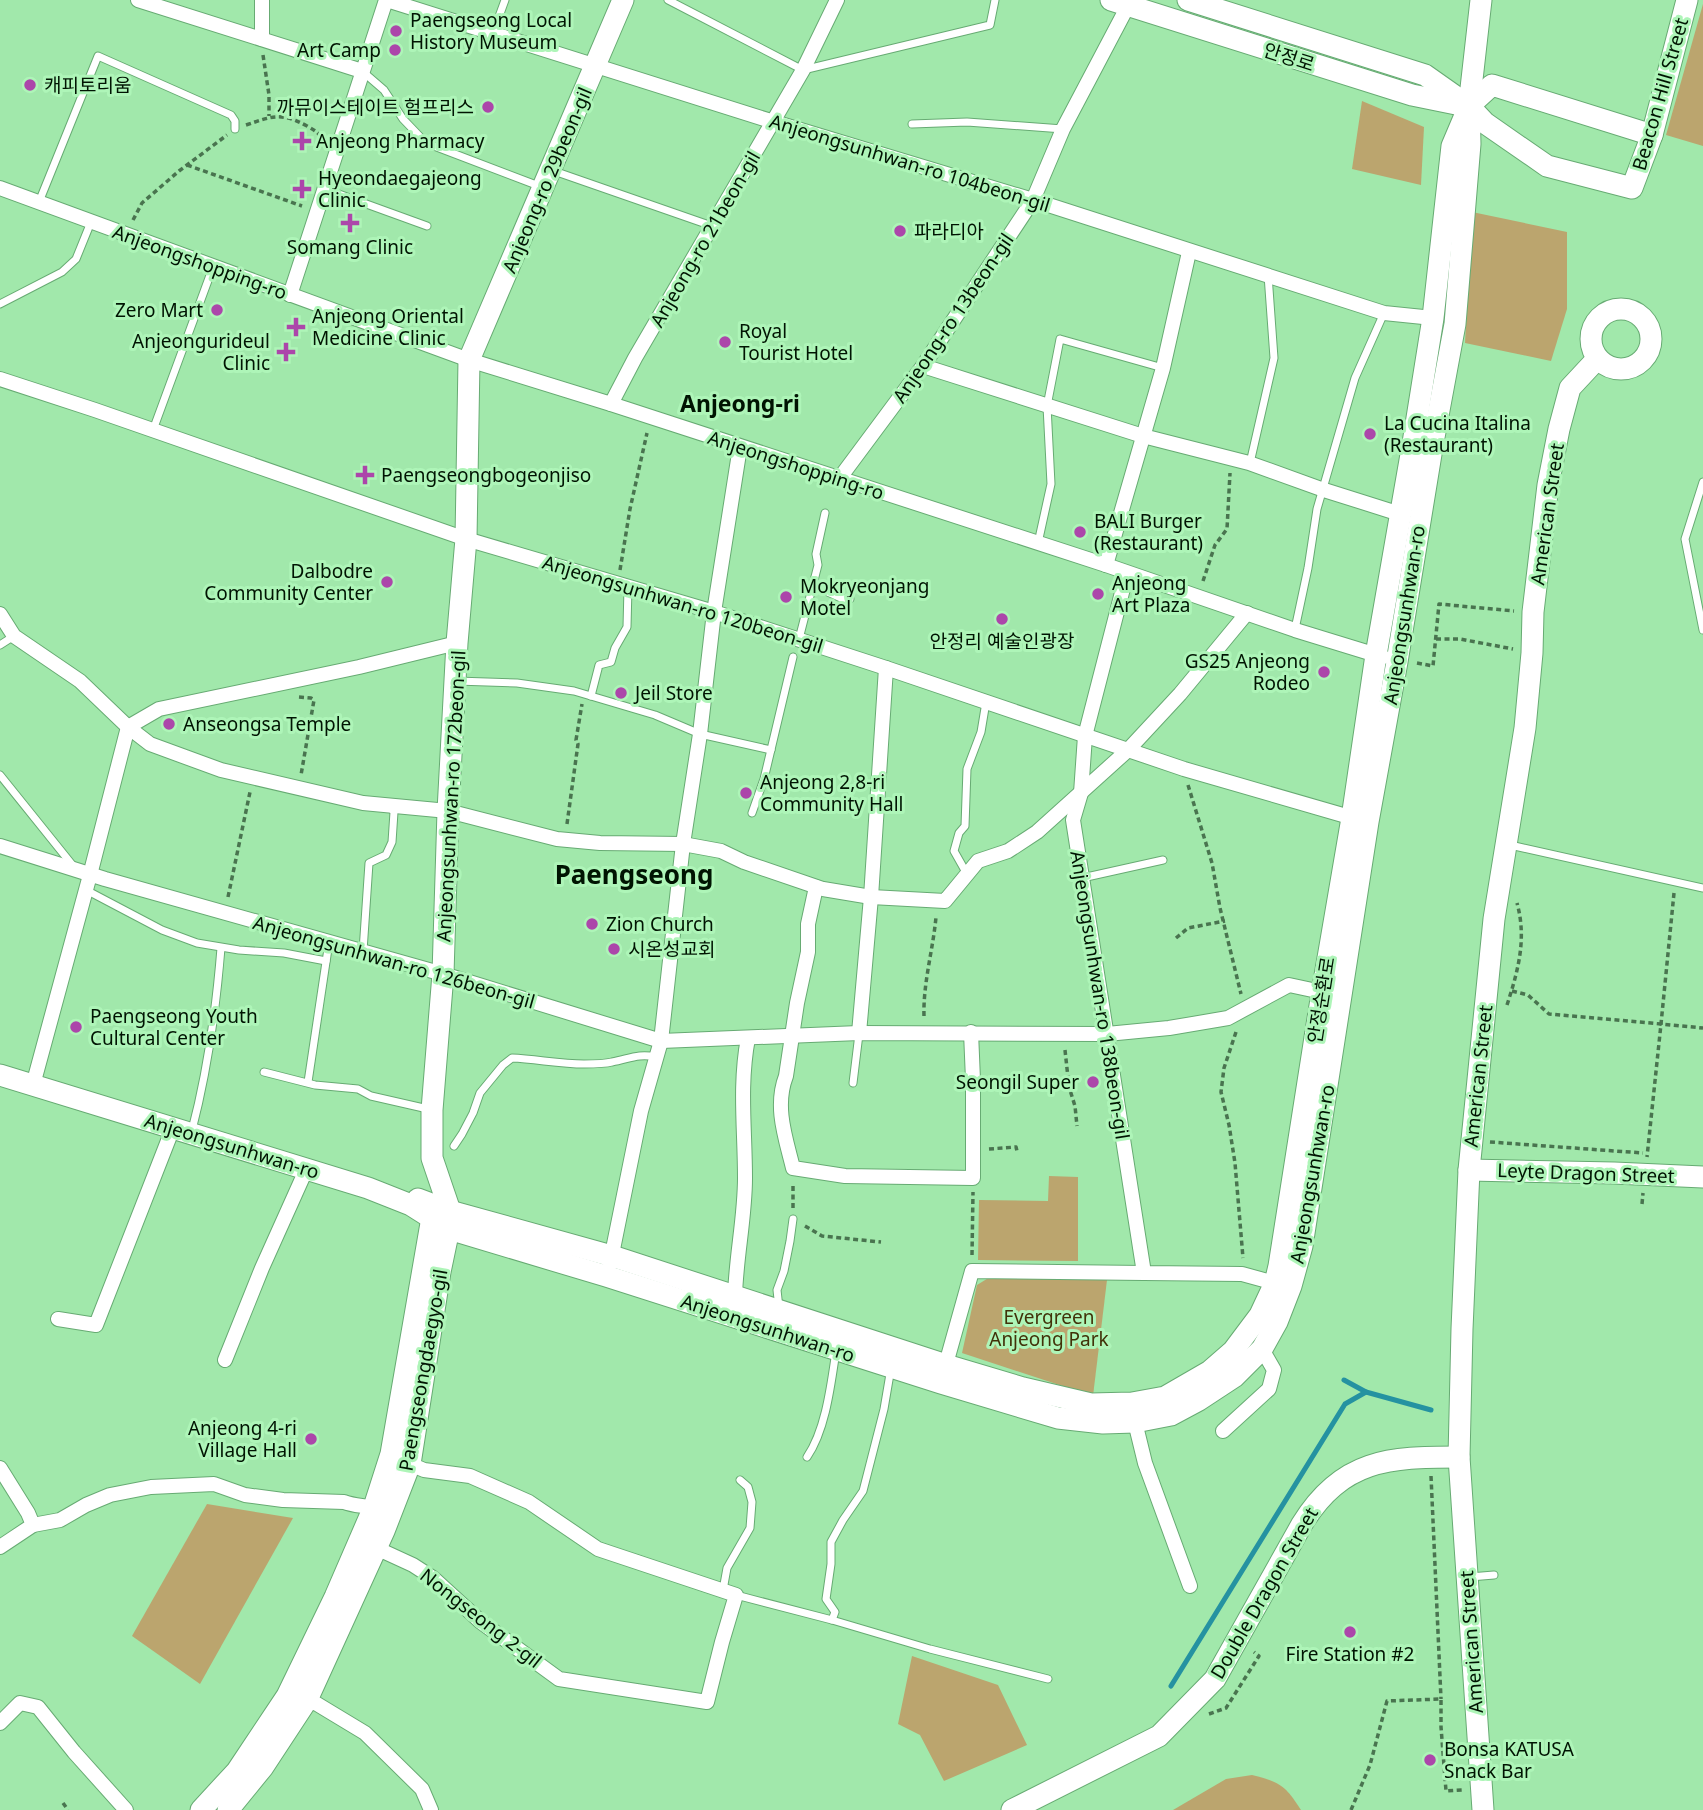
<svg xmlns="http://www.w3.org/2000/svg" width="1703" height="1810" viewBox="0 0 1703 1810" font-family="'Noto Sans','Noto Sans KR',sans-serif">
	<rect width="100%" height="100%" fill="#a1e8ab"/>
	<g fill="#bba56e">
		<polygon points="1703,4 1703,146 1666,135"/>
		<polygon points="1362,101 1424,127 1421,185 1352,169"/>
		<polygon points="1472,212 1567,232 1567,309 1551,361 1465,343"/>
		<polygon points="1049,1176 1078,1177 1078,1261 978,1260 979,1200 1048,1201"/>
		<polygon points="990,1277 1107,1280 1093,1396 962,1353 977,1285"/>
		<polygon points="207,1504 293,1518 200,1684 132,1636"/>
		<polygon points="912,1656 998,1685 1027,1745 944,1781 920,1735 898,1724"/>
		<path d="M1252,1775C1280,1782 1285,1785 1301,1810H1173L1226,1779Z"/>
	</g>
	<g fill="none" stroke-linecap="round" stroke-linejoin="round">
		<g stroke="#2592a1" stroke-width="5">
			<polyline points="1344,1380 1366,1392 1431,1410"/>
			<polyline points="1171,1686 1345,1404 1366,1392"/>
		</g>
		<g stroke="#67ab73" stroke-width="9">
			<g id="lane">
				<polyline points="668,0 803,70 990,25 995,0"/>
				<polyline points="493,33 505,0"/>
				<polyline points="362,71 384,90 403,119 426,143 539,186"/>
				<polyline points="912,124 967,122 1063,129"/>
				<polyline points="551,170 712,226"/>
				<polyline points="325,189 427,226"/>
				<polyline points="39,202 98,56 231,115 235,121 235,129"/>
				<polyline points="0,304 62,272 76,259 91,222"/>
				<polyline points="153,430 213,267"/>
				<polyline points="1250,463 1274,358 1268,275"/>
				<polyline points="1703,482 1685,539 1703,630"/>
				<polyline points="1038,543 1051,484 1047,406 1060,339 1163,368"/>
				<polyline points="812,585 841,598 850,599"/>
				<polyline points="1295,629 1308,568 1317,509 1355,378 1384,313"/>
				<polyline points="799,639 818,565 816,554 825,513"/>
				<polyline points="0,645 14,636"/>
				<polyline points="456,681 517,683 574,691 655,715 700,734 771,750"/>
				<polyline points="591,696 599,665 611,662 615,648 627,627 628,587"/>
				<polyline points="0,775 74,867"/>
				<polyline points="752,813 764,779 793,657"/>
				<polyline points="1510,845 1703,888"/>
				<polyline points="967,874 954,851 959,833 965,826 967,769 981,732 985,708 989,703"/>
				<polyline points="1082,878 1163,860"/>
				<polyline points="86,890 162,930 197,943 239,950 284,953 326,961"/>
				<polyline points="363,951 369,863 386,855 392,842 394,812 389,806"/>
				<polyline points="264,1072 315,1085 358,1089 371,1096 428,1109"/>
				<polyline points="308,1082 329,942"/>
				<polyline points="853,1083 859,1034"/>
				<path d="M192,1130C208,1069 216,1010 221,948"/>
				<path d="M454,1146L462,1134L473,1113L480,1093L503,1065L512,1058C536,1059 560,1064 584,1064C593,1064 604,1064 612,1062C629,1059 638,1053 656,1057"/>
				<polyline points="779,1308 777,1290 784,1271 790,1241 793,1219"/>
				<path d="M807,1457C826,1429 831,1384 836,1351"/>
				<polyline points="1470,1577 1494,1575"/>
				<polyline points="723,1590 727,1568 750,1528 752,1502 748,1487 740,1480"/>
				<polyline points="736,1595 832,1620 930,1649 1048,1679"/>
				<polyline points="832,1620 835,1612 826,1599 831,1564 831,1542 843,1520 863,1491 884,1409 891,1368"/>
			</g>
		</g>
		<g stroke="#67ab73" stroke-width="16">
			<g id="street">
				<polyline points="138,0 362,71"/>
				<polyline points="262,0 262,39"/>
				<polyline points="387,0 774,122 1033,200 1384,313 1433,318"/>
				<polyline points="0,188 469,360 611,404 1106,565 1295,630 1383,657"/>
				<polyline points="290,295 386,0"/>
				<polyline points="923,366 1143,436 1249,463 1324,490 1400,514"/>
				<polyline points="0,379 95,410 466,539 714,612 886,668 1184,769 1360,820"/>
				<polyline points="611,404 635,358 803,70 837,0"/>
				<polyline points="839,479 923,366 1033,200 1063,129 1131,0"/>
				<polyline points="1106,565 1163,368 1189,252"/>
				<polyline points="1127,573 1085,736 1081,793 1073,820 1144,1273 1242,1274 1282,1285"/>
				<polyline points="0,614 14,636 80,681 128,727 150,744 221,770 363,803 448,811 557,839 600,843 683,844 721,851 744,862 823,889 871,897 945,901 978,861 1008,851 1037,832 1128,750 1180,694 1247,613"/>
				<polyline points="0,846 105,879 443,974 661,1041 859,1033 1107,1034 1169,1028 1228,1018 1289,985 1331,994"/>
				<path d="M816,887L808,924V952L797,1003L786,1076C774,1107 786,1139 793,1168L845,1176L973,1178V1080L971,1032"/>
				<polyline points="859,1033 871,897 886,668"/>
				<polyline points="33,1085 90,875 128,727 159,709 359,667 457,643"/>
				<polyline points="610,1264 641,1111 661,1041 683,844 700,734 714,612 740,447"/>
				<path d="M735,1296C736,1257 745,1217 745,1178C745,1129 739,1086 748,1038"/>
				<polyline points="58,1319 96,1325 173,1128"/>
				<polyline points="225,1360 262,1268 306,1170"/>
				<polyline points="944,1371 972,1271 1144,1273"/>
				<polyline points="1135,1422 1145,1463 1190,1586"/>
				<polyline points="1223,1431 1269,1389 1274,1370 1262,1349"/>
				<polyline points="0,1468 28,1513 33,1525 0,1547"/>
				<path d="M33,1525L60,1520L86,1505L110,1495L151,1487L214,1484L245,1495L283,1500L344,1502C357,1507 370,1505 381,1511"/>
				<polyline points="376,1548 413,1565 433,1578 481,1622 559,1679 707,1702 722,1642 736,1595 598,1549 529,1502 470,1476 424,1470 410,1464"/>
				<polyline points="300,1697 317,1704 365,1733 422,1789 431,1810"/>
				<polyline points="0,1723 20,1703 38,1707 74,1752 126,1810"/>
			</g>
		</g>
		<g stroke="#67ab73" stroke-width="23">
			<g id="secondary">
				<polyline points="1111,0 1412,95 1461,105"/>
				<polyline points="1188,0 1425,75 1469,106 1485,123 1547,166 1632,188 1652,135 1687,0"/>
				<circle cx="1621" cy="339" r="30"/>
				<polyline points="0,1075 368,1188 411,1205 449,1229 606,1276 941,1383 1058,1418 1103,1423 1135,1422 1171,1415 1199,1400 1234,1377 1262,1349 1277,1322 1291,1286 1302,1246 1368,822 1397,662 1432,448 1455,324 1470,144 1469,106 1481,0"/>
				<polyline points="1469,1170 1614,1173 1703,1177"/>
				<polyline points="418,1199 450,1211 612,1256 946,1365 1023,1388 1091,1404 1132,1403 1165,1397 1210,1371 1233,1351 1260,1315 1275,1283 1279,1266 1322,993 1352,818 1376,655 1413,443 1433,318 1452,146 1469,106 1492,85 1652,135"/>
				<polyline points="201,1810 237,1771 287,1696 335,1597 374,1507 391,1454 434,1206"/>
				<polyline points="228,1810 263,1767 307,1700 384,1531 410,1464 440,1272 449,1229 450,1211 432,1158 432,1110 443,974 448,811 457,643 466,539 469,360 623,0"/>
				<path d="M1012,1810L1159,1736L1215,1679L1302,1524C1342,1459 1389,1457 1459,1457"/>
				<polyline points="1483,1810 1459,1457 1462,1329 1469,1170 1494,919 1525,728 1532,653 1533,612 1548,485 1559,429 1570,388 1597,359"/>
			</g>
		</g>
		<g stroke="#49744f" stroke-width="3.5" stroke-dasharray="5 3.5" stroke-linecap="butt">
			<polyline points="263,55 269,95 269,116"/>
			<path d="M246,125C273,116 281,112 307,126C314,130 319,132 323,141"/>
			<polyline points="187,165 302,206"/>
			<polyline points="133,220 142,203 179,171 227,135"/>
			<polyline points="620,570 630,509 647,433"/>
			<polyline points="1203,581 1215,545 1227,529 1230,473"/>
			<polyline points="1436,639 1460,639 1513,649"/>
			<polyline points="1417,663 1433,666 1439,604 1514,611"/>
			<polyline points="299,697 311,698 314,700 301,775"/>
			<polyline points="1188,785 1212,863 1220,908 1241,994"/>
			<polyline points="567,824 578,744 576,740 582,704"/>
			<polyline points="1674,893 1661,1024 1703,1028"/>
			<polyline points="228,897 250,792"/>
			<polyline points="1176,938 1188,928 1225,921"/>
			<polyline points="1512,991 1528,995 1549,1014 1661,1024 1647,1157"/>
			<path d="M1507,1005C1518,971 1527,939 1517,903"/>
			<path d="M924,1016C923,983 933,950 936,917"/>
			<polyline points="1236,1032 1224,1068 1221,1092 1229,1125 1235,1163 1243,1258"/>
			<polyline points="1065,1050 1069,1087 1075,1106 1077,1126"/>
			<polyline points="1490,1142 1643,1153"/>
			<polyline points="989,1149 1016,1147 1017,1151"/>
			<polyline points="1642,1204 1643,1193"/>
			<polyline points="793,1208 793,1184"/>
			<polyline points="805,1226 822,1236 881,1242"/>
			<polyline points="972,1255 973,1192"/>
			<polyline points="1431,1476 1441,1699"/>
			<polyline points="1209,1714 1226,1708 1259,1656 1254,1652"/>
			<polyline points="63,1803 68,1810"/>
			<polyline points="1351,1810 1370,1765 1387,1701 1441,1699 1441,1727 1446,1791 1462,1790"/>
		</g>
		<use href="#lane" stroke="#fff" stroke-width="7"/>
		<use href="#street" stroke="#fff" stroke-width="14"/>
		<use href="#secondary" stroke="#fff" stroke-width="21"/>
	</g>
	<g fill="#ac46aa" stroke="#aef5b8" stroke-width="2.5">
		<circle cx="396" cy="31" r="7"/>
		<circle cx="395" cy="50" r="7"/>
		<circle cx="30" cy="85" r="7"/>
		<circle cx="488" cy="107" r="7"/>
		<path d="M298.5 130.5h7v7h7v7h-7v7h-7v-7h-7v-7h7z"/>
		<path d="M298.5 178.5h7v7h7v7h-7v7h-7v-7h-7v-7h7z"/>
		<path d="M346.5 212.5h7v7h7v7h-7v7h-7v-7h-7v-7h7z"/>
		<circle cx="900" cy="231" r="7"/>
		<circle cx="217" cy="310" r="7"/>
		<path d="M292.5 316.5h7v7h7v7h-7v7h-7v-7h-7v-7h7z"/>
		<circle cx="725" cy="342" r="7"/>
		<path d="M282.5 341.5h7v7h7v7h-7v7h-7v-7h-7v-7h7z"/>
		<circle cx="1370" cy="434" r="7"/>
		<path d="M361.5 464.5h7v7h7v7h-7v7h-7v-7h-7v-7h7z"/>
		<circle cx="1080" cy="532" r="7"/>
		<circle cx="387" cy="582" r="7"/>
		<circle cx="1098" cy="594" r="7"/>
		<circle cx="786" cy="597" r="7"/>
		<circle cx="1002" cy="619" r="7"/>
		<circle cx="1324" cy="672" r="7"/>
		<circle cx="621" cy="693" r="7"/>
		<circle cx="169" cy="724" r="7"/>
		<circle cx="746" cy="793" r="7"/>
		<circle cx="592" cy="924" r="7"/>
		<circle cx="614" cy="949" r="7"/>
		<circle cx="76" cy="1027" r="7"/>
		<circle cx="1093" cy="1082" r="7"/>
		<circle cx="311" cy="1439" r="7"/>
		<circle cx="1350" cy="1632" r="7"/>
		<circle cx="1430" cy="1760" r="7"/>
	</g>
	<g text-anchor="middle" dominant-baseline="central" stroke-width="6" stroke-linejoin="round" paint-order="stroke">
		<g font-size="19" fill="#001402" stroke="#aef5b8" text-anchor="start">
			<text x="410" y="20">Paengseong Local<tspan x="410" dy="22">History Museum</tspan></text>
			<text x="381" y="50" text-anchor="end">Art Camp</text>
			<text x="44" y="85">캐피토리움</text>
			<text x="474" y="107" text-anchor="end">까뮤이스테이트 험프리스</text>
			<text x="316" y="141">Anjeong Pharmacy</text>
			<text x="318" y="178">Hyeondaegajeong<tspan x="318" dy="22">Clinic</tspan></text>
			<text x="914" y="231">파라디아</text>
			<text x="350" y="247" text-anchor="middle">Somang Clinic</text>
			<text x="203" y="310" text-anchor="end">Zero Mart</text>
			<text x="312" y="316">Anjeong Oriental<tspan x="312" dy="22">Medicine Clinic</tspan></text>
			<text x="739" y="331">Royal<tspan x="739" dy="22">Tourist Hotel</tspan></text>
			<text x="270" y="341" text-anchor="end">Anjeongurideul<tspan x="270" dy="22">Clinic</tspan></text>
			<text x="1384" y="423">La Cucina Italina<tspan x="1384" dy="22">(Restaurant)</tspan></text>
			<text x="381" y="475">Paengseongbogeonjiso</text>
			<text x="1094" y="521">BALI Burger<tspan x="1094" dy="22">(Restaurant)</tspan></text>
			<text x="373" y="571" text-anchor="end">Dalbodre<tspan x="373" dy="22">Community Center</tspan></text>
			<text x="1112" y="583">Anjeong<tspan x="1112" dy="22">Art Plaza</tspan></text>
			<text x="800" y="586">Mokryeonjang<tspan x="800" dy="22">Motel</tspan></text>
			<text x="1002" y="641" text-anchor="middle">안정리 예술인광장</text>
			<text x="1310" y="661" text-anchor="end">GS25 Anjeong<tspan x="1310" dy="22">Rodeo</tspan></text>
			<text x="635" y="693">Jeil Store</text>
			<text x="183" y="724">Anseongsa Temple</text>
			<text x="760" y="782">Anjeong 2,8-ri<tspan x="760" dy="22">Community Hall</tspan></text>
			<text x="606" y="924">Zion Church</text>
			<text x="628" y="949">시온성교회</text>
			<text x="90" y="1016">Paengseong Youth<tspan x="90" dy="22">Cultural Center</tspan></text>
			<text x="1079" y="1082" text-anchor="end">Seongil Super</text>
			<text x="297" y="1428" text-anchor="end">Anjeong 4-ri<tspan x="297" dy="22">Village Hall</tspan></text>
			<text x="1350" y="1654" text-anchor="middle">Fire Station #2</text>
			<text x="1444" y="1749">Bonsa KATUSA<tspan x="1444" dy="22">Snack Bar</tspan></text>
		</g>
		<g font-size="19" fill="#001402" stroke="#aef5b8">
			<text transform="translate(1289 57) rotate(18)">안정로</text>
			<text transform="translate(1660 94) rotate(-74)">Beacon Hill Street</text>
			<text transform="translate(910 163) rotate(17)">Anjeongsunhwan-ro 104beon-gil</text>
			<text transform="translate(547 180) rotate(-67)">Anjeong-ro 29beon-gil</text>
			<text transform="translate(705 239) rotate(-60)">Anjeong-ro 21beon-gil</text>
			<text transform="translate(200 262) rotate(20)">Anjeongshopping-ro</text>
			<text transform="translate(953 318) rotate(-56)">Anjeong-ro 13beon-gil</text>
			<text transform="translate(796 465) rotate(18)">Anjeongshopping-ro</text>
			<text transform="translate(1547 514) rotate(-82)">American Street</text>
			<text transform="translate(683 604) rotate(17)">Anjeongsunhwan-ro 120beon-gil</text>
			<text transform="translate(1404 615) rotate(-81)">Anjeongsunhwan-ro</text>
			<text transform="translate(451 796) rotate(-87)">Anjeongsunhwan-ro 172beon-gil</text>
			<text transform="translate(394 962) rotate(16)">Anjeongsunhwan-ro 126beon-gil</text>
			<text transform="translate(1100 995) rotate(81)">Anjeongsunhwan-ro 138beon-gil</text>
			<text transform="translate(1321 1000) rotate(-81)">안정순환로</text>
			<text transform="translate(1478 1076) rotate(-84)">American Street</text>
			<text transform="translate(232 1146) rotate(17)">Anjeongsunhwan-ro</text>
			<text transform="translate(1586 1173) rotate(2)">Leyte Dragon Street</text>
			<text transform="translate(1312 1174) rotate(-80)">Anjeongsunhwan-ro</text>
			<text transform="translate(768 1328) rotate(18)">Anjeongsunhwan-ro</text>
			<text transform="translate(423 1370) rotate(-80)">Paengseongdaegyo-gil</text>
			<text transform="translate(1264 1593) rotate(-60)">Double Dragon Street</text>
			<text transform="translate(481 1618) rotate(38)">Nongseong 2-gil</text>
			<text transform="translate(1471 1642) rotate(-94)">American Street</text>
		</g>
		<g font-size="19" fill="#413209" stroke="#aef5b8">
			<text x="1049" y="1317">Evergreen<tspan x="1049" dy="22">Anjeong Park</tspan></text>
		</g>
		<g font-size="23" font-weight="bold" fill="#001402" stroke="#aef5b8">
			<text x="740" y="403">Anjeong-ri</text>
		</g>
		<g font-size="26" font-weight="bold" fill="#001402" stroke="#aef5b8">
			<text x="634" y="874">Paengseong</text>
		</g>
	</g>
</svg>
